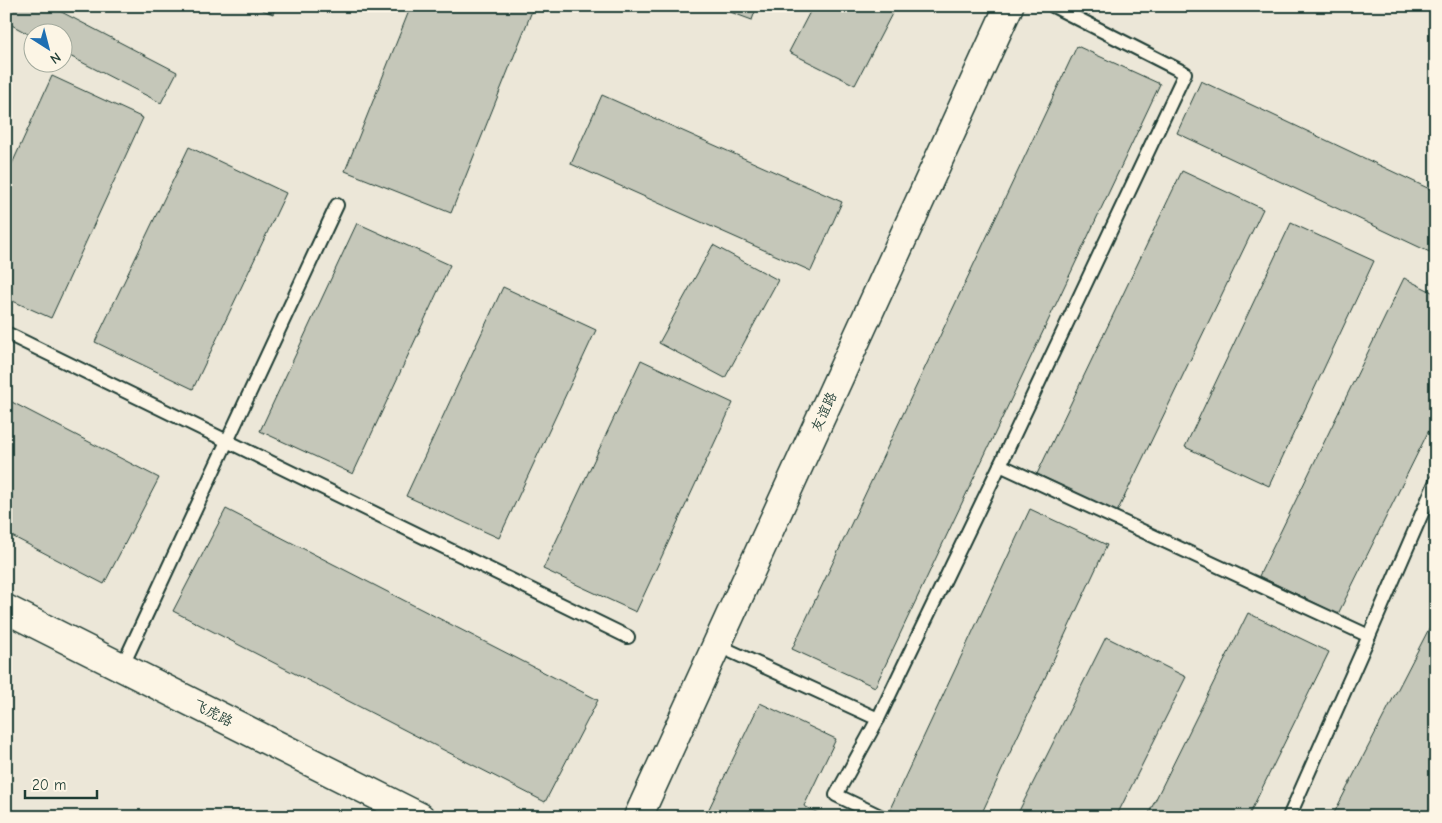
<svg xmlns="http://www.w3.org/2000/svg" width="1442" height="823" viewBox="0 0 1442 823" font-family="'Comic Neue','LXGW WenKai TC',sans-serif">
	<rect width="100%" height="100%" fill="#fcf5e5"/>
	<filter id="ink" filterUnits="userSpaceOnUse"><feTurbulence type="fractalNoise" baseFrequency=".02" numOctaves="2"/><feDisplacementMap in="SourceGraphic" scale="10" xChannelSelector="R" yChannelSelector="G"/><feConvolveMatrix kernelMatrix="1 2 1 2 8 2 1 2 1" color-interpolation-filters="sRGB"/></filter>
	<g filter="url(#ink)">
		<path fill="#ece7d8" fill-rule="evenodd" d="M6,6H1436V817H6ZM32,32H62V62H32Z"/>
		<g fill="#c5c7b9" stroke="#1f3d34">
			<polygon points="6,6 50,6 177,72 161,103 62,52 62,32 32,32 32,36 6,22"/>
			<polygon points="252,6 276,6 273,14"/>
			<polygon points="411,6 534,6 451,213 345,171"/>
			<polygon points="714,6 757,6 752,20"/>
			<polygon points="813,6 896,6 855,85 789,52"/>
			<polygon points="1077,46 1160,84 875,687 792,649"/>
			<polygon points="52,76 143,118 51,318 6,298 6,177"/>
			<polygon points="1201,81 1436,192 1436,255 1177,133"/>
			<polygon points="602,95 842,202 811,271 571,164"/>
			<polygon points="189,147 286,193 193,389 95,342"/>
			<polygon points="1182,171 1263,209 1117,512 1037,474"/>
			<polygon points="357,223 450,265 353,474 260,431"/>
			<polygon points="1291,223 1374,261 1269,486 1185,447"/>
			<polygon points="713,245 778,280 725,378 659,343"/>
			<polygon points="1404,278 1436,294 1436,416 1338,614 1259,576"/>
			<polygon points="503,287 596,330 499,538 406,496"/>
			<polygon points="641,360 733,403 636,612 543,569"/>
			<polygon points="6,399 159,478 104,584 6,533"/>
			<polygon points="226,509 598,700 545,802 173,611"/>
			<polygon points="1030,509 1107,545 980,817 906,817 890,809"/>
			<polygon points="1248,613 1329,652 1248,817 1147,817"/>
			<polygon points="1436,615 1436,817 1332,817"/>
			<polygon points="1106,637 1186,677 1116,817 1016,817"/>
			<polygon points="760,703 836,739 804,806 826,817 705,817"/>
		</g>
		<g fill="none" stroke-linecap="round" stroke-linejoin="round">
			<g stroke="#1f3d34" stroke-width="16">
				<g id="service">
					<polyline points="6,333 628,637"/>
					<polyline points="1000,465 1369,636"/>
					<polyline points="717,645 878,719 836,795 882,817"/>
					<polyline points="122,667 337,205"/>
					<polyline points="878,719 1000,465 1185,73 1053,6"/>
					<polyline points="6,816 9,817"/>
					<polyline points="1289,817 1369,636 1436,481"/>
				</g>
			</g>
			<g stroke="#1f3d34" stroke-width="31">
				<polyline id="tertiary" points="638,817 1009,6"/>
			</g>
			<g stroke="#1f3d34" stroke-width="31">
				<polyline id="primary" points="6,609 420,817"/>
			</g>
			<use href="#service" stroke="#fcf5e5" stroke-width="12"/>
			<use href="#tertiary" stroke="#fcf5e5" stroke-width="28"/>
			<use href="#primary" stroke="#fcf5e5" stroke-width="28"/>
		</g>
	</g>
	<g text-anchor="middle" dominant-baseline="central" stroke-width="4" stroke-linejoin="round" paint-order="stroke">
		<g font-size="14" fill="#1f3d34" stroke="#fcf5e5">
			<text transform="translate(824 412) rotate(-65)">友谊路</text>
			<text transform="translate(213 713) rotate(27)">飞虎路</text>
		</g>
	</g>
	<rect width="1442" height="823" fill="none" stroke="#fcf5e5" stroke-width="25"/>
	<rect x="12" y="12" width="1417" height="798" fill="none" stroke="#1f3d34" stroke-width="2" filter="url(#ink)"/>
	<g transform="translate(48 48) rotate(144)"><circle r="24" fill="#fcf5e5" stroke="#a4ab9e"/>
	<path d="M0-4L9 19L0 12L-9 19Z" fill="#1f6fb2"/>
	<text y="-8" font-size="14" font-weight="bold" text-anchor="middle" fill="#1f3d34">N</text>
	</g>
	<path d="M25 790v8h72v-8" fill="none" stroke="#1f3d34" stroke-width="2.5"/>
	<text x="32" y="790" font-size="15" fill="#1f3d34" stroke="#fcf5e5" stroke-width="4" paint-order="stroke">20 m</text>
</svg>
